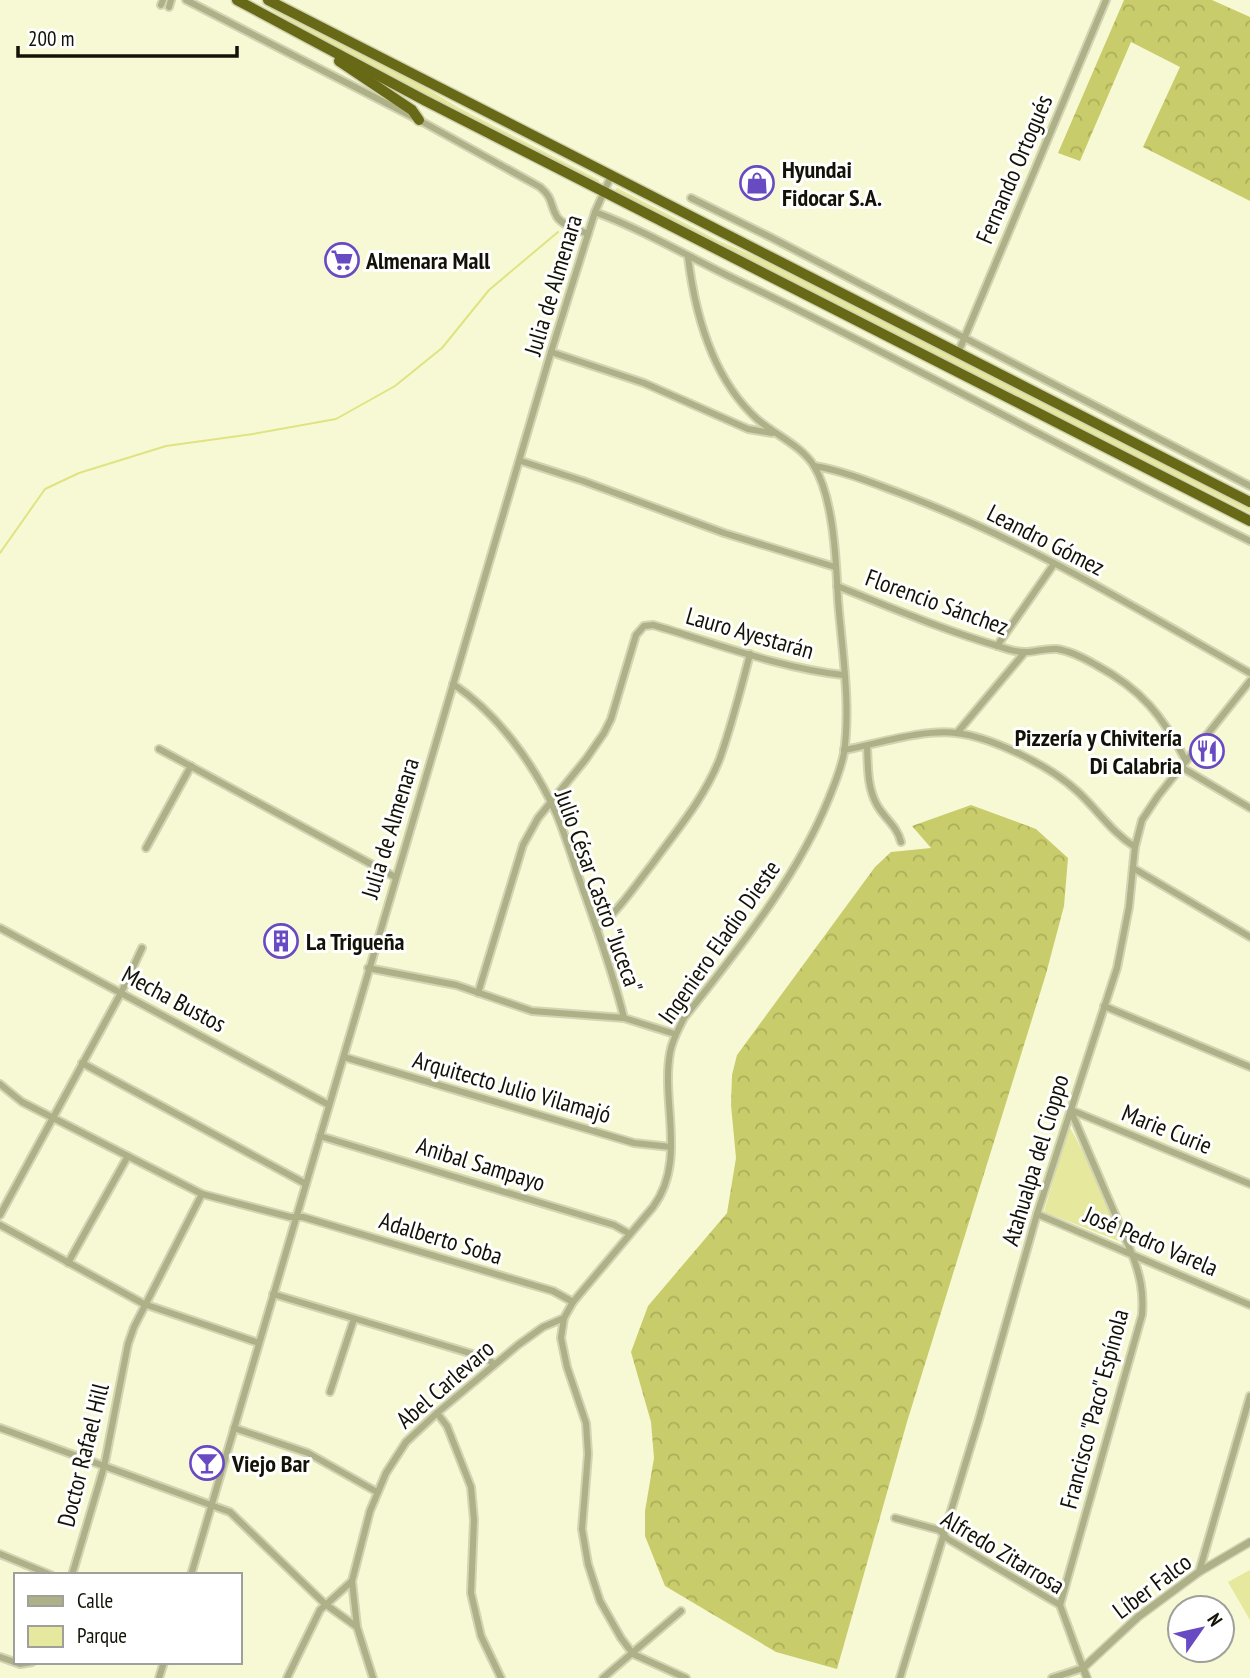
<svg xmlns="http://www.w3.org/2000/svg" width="1250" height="1678" viewBox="0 0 1250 1678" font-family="'PT Sans Narrow',sans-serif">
	<defs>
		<pattern id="forest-crowns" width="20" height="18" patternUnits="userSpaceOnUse" patternTransform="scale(1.75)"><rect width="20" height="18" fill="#c9cc6a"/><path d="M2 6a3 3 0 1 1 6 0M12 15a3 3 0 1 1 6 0" fill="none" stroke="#acae5a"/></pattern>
	</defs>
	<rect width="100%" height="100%" fill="#f7f9d4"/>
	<g fill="#e5e89d">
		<polygon points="255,0 414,81 461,109 599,180 599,182 597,184 405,86 322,41"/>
		<polygon points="617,188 719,241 773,264 1250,507 1250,513 1188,482 1142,462 614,191"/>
		<path d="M1069,1126C1083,1151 1118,1215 1119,1241L1044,1212Z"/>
		<polygon points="1250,1570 1250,1620 1228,1582"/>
	</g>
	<g fill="url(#forest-crowns)">
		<polygon points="1124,0 1212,0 1250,17 1250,201 1143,147 1180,67 1131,42 1080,161 1058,153"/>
		<polygon points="971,805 1036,829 1068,858 1064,906 1046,974 907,1422 837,1669 776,1652 665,1586 645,1536 645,1511 654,1458 651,1422 631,1352 648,1306 727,1213 736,1158 731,1105 732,1075 737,1055 875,867 891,852 931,848 912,826"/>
	</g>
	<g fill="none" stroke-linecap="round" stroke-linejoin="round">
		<polyline stroke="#e0e381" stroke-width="2" points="0,553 45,489 79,473 166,446 253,434 336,419 395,386 442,348 489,290 558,232"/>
		<g stroke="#d2d4b3" stroke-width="10">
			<g id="minor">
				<path d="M186,0L419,120L540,187C554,199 549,203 557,217C563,226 579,230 588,234"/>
				<polyline points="161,5 163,0"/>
				<polyline points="169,7 171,0"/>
				<polyline points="691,198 770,237 1250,486"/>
				<path d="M595,212C646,231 694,260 743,283C914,365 1080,458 1250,541"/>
				<polyline points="551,352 644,383 748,429 772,433"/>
				<polyline points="958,353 1106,0"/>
				<polyline points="521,461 583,481 724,533 835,567"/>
				<path d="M814,466C845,471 875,484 905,495C1026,541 1138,609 1250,673"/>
				<path d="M837,586C890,607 943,630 998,646C1006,649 1016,652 1025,652C1036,652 1045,648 1057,649C1071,651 1084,658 1096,665C1141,689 1163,716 1186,761"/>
				<polyline points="997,646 1054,564"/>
				<path d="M453,684C498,714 534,764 556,813C567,839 575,868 585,895C599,935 614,976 624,1018"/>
				<polyline points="957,733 1025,652"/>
				<path d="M867,746C868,766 867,787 877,805C885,819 897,826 901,842"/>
				<polyline points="159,749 395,877"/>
				<path d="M844,750C877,744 922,729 956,733C992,737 1050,766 1077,791C1097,809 1111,832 1135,847"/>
				<polyline points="1181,767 1250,808"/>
				<polyline points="146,848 191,766"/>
				<polyline points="1133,868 1250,937"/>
				<polyline points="0,928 329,1105"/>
				<path d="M597,929C619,910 635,886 653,863C677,830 705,797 720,758C732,724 741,689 750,654"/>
				<polyline points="368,968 456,985 532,1011 624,1018 675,1034"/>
				<path d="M478,993L523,845L538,818L586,759L604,733L611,719L636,635L644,626L653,625C715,643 779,668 843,675"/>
				<polyline points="1104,1006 1250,1067"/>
				<polyline points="344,1057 634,1143 671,1147"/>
				<polyline points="82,1063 306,1184"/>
				<polyline points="0,1084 22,1102 202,1194 290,1217 303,1217 553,1291 573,1302"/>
				<polyline points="1071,1110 1250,1184"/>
				<polyline points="320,1136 614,1225 630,1234"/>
				<polyline points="1037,1214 1250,1305"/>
				<polyline points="0,1215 121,993 142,948"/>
				<polyline points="0,1225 144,1304 259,1343"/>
				<polyline points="68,1263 128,1156"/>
				<polyline points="273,1294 486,1358 494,1364"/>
				<polyline points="330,1392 354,1319"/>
				<polyline points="437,1413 447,1426 471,1487 474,1520 471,1593 481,1636 501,1678"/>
				<polyline points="0,1428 230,1512 325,1604 357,1627"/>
				<polyline points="234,1428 308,1453 377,1492"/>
				<polyline points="895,1518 939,1530 948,1539 1060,1605 1083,1668 1052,1678"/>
				<polyline points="0,1554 51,1575"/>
				<polyline points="1199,1572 1250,1396"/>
				<polyline points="72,1575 104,1467 128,1344 134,1327 202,1194"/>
				<polyline points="191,1575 551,352 595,212 611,176"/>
				<path d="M1060,1605L1142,1315C1144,1292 1140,1275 1132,1254L1070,1109"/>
				<polyline points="0,1657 20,1664 32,1662"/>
				<polyline points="159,1678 164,1662"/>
				<polyline points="287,1678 320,1610 352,1581"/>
				<polyline points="373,1678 357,1627 352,1581 370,1511 386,1473 406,1442 437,1413 518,1345 543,1327 564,1318"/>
				<polyline points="603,1678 681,1611"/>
				<path d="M686,1678L633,1654L621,1638L600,1601L588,1564L582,1529L588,1454L586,1423L567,1367L561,1338L564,1318L573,1302L653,1207C687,1161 661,1104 670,1053C672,1040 678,1030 684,1018C738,949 796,880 829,798C835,783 841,769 844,753C851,704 842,650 838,600C836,561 834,499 814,466C801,445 775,435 757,419C713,379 695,314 688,257"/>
				<polyline points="900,1678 979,1419 1037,1214 1117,968 1129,907 1135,847 1142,820 1158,796 1250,681"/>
			</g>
		</g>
		<g stroke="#d2d4b3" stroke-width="10">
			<polyline id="tertiary" points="1087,1678 1083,1668 1138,1617 1199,1572 1250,1542"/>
		</g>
		<g stroke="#d2d4b3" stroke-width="13">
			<g id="trunk">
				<polyline points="237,0 424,100 1250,521"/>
				<polyline points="268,0 1250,502"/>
				<polyline points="339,61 412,110 419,120"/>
			</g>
		</g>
		<use href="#minor" stroke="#aeb088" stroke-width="6"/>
		<use href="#tertiary" stroke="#aeb088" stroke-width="7"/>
		<use href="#trunk" stroke="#686917" stroke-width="10"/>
	</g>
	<defs>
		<g id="shop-ring" transform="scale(1.75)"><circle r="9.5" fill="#fff" stroke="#684ac3" stroke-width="1.5"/><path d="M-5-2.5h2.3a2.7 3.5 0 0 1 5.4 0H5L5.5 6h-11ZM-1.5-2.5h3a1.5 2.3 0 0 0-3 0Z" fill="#684ac3"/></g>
		<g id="supermarket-ring" transform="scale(1.75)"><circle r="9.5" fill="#fff" stroke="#684ac3" stroke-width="1.5"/><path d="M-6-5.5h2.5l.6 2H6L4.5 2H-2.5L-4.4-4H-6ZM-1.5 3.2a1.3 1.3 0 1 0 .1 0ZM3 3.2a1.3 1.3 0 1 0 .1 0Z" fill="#684ac3"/></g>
		<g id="restaurant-ring" transform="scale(1.75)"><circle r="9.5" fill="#fff" stroke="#684ac3" stroke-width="1.5"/><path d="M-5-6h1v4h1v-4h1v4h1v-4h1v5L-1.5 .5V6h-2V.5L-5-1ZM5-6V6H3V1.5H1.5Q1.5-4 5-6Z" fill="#684ac3"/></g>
		<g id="building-ring" transform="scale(1.75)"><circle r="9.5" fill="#fff" stroke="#684ac3" stroke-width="1.5"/><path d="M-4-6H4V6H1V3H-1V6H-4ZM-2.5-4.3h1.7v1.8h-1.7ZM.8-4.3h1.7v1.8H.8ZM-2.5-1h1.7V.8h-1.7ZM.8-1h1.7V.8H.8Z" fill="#684ac3"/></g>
		<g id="bar-ring" transform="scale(1.75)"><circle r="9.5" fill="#fff" stroke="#684ac3" stroke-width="1.5"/><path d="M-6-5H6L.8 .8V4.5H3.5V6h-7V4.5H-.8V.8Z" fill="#684ac3"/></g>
	</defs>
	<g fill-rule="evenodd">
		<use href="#shop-ring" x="757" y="183"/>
		<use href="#supermarket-ring" x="342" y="260"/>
		<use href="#restaurant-ring" x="1207" y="751"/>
		<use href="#building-ring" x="281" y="941"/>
		<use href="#bar-ring" x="207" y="1463"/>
	</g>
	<g text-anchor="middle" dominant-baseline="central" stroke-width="6" stroke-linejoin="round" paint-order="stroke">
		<g font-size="24" font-weight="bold" fill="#121206" stroke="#fff" text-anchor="start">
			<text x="782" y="169">Hyundai<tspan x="782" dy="28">Fidocar S.A.</tspan></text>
			<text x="366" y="260">Almenara Mall</text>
			<text x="1182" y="737" text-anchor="end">Pizzería y Chivitería<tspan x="1182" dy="28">Di Calabria</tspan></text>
			<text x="306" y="941">La Trigueña</text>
			<text x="232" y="1463">Viejo Bar</text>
		</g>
		<g font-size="24" fill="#121206" stroke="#fff">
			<text transform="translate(1014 169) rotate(-67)">Fernando Ortogués</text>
			<text transform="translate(553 285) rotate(-73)">Julia de Almenara</text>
			<text transform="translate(1046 540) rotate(27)">Leandro Gómez</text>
			<text transform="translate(937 602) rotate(20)">Florencio Sánchez</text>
			<text transform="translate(750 633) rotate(16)">Lauro Ayestarán</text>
			<text transform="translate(390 828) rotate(-73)">Julia de Almenara</text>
			<text transform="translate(599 891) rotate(70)">Julio César Castro "Juceca"</text>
			<text transform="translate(719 942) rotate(-55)">Ingeniero Eladio Dieste</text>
			<text transform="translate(174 999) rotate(28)">Mecha Bustos</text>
			<text transform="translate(512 1087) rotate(16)">Arquitecto Julio Vilamajó</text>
			<text transform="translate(1167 1129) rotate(22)">Marie Curie</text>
			<text transform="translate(1035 1160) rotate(-73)">Atahualpa del Cioppo</text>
			<text transform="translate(481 1164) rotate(17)">Anibal Sampayo</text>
			<text transform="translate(441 1238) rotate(17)">Adalberto Soba</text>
			<text transform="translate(1151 1241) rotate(23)">José Pedro Varela</text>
			<text transform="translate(445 1384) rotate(-41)">Abel Carlevaro</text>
			<text transform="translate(1094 1409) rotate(-75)">Francisco "Paco" Espínola</text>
			<text transform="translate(83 1455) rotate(-76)">Doctor Rafael Hill</text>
			<text transform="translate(1003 1552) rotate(31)">Alfredo Zitarrosa</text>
			<text transform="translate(1152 1586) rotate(-37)">Líber Falco</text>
		</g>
	</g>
	<rect x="14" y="1573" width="228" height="91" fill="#ffffff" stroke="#a0a09b" stroke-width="2"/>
	<rect x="28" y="1596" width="35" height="10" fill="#aeb088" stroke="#a0a09b" stroke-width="2"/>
	<text x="77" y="1608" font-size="21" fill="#121206">Calle</text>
	<rect x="28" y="1626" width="35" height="21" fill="#e5e89d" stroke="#a0a09b" stroke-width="2"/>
	<text x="77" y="1643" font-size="21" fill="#121206">Parque</text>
	<g transform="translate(1201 1629) rotate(56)"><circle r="33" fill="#ffffff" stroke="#a0a09b" stroke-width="2"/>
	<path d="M0-5L12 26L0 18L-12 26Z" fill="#684ac3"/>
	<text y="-10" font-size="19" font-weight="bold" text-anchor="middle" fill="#121206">N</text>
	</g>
	<path d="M18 46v10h219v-10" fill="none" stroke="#121206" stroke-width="3.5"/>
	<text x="28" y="46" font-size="21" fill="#121206" stroke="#ffffff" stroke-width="5" paint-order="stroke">200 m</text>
</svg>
